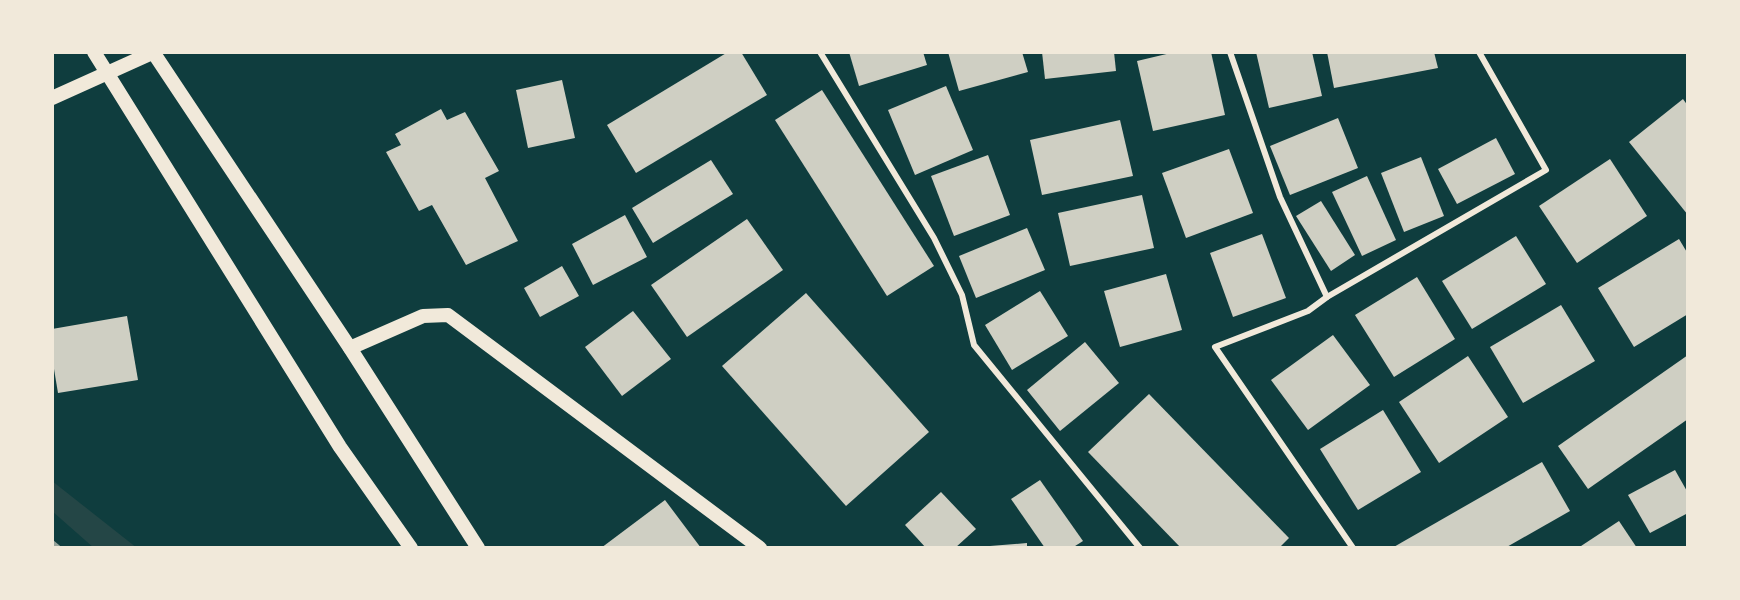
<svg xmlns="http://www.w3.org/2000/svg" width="1740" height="600" viewBox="0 0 1740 600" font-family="'Nunito Sans',sans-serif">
	<rect width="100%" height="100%" fill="#0f3d3e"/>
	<polygon fill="#244646" points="52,481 137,548 94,548 52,511"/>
	<g fill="#cfcfc3">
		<polygon points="728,52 741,52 767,95 636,173 607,125"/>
		<polygon points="849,52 923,52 927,65 859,86"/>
		<polygon points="948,52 1022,52 1028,72 959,91"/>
		<polygon points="1042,52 1114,52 1116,71 1045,79"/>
		<polygon points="1175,52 1211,52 1225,115 1153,131 1137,61"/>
		<polygon points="1256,52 1312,52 1322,96 1269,108"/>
		<polygon points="1327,52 1434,52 1438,68 1334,88"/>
		<polygon points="562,80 575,138 528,148 516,90"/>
		<polygon points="946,86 973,150 915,175 888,110"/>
		<polygon points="822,90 934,266 887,296 775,120"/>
		<polygon points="1683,99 1688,106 1688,215 1629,142"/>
		<polygon points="441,109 447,120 465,112 499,171 485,178 518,241 466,265 432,205 419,211 386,152 401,145 395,134"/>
		<polygon points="1338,118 1358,168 1290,195 1270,146"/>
		<polygon points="1120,120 1133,176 1042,195 1030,140"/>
		<polygon points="1496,138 1515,174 1457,204 1438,169"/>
		<polygon points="1229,149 1253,213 1186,238 1162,173"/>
		<polygon points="988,155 1010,215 954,236 931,176"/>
		<polygon points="1421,157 1444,216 1404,232 1381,173"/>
		<polygon points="1610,159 1647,216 1577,263 1539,206"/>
		<polygon points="711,160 733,194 653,243 632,208"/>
		<polygon points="1367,176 1396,240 1362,256 1332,192"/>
		<polygon points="1142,195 1154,248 1070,266 1058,213"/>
		<polygon points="1321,201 1355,255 1331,271 1296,216"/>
		<polygon points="625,215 647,257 593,285 572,244"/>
		<polygon points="747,219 783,270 687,337 651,285"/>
		<polygon points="1027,228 1045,270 976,298 959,256"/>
		<polygon points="1262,234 1286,298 1233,317 1210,253"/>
		<polygon points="1516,236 1546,284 1472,329 1442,281"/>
		<polygon points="1679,239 1688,254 1688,314 1634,347 1598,288"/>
		<polygon points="562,266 579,296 540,317 524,288"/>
		<polygon points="1166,274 1182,330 1120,347 1104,291"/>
		<polygon points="1417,277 1455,339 1394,377 1355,315"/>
		<polygon points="1040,291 1068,336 1012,370 985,325"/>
		<polygon points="806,293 929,432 846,506 722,366"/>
		<polygon points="1561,305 1595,361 1523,403 1490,347"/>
		<polygon points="633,311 671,359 622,396 585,347"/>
		<polygon points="127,316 138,380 58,393 52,357 52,329"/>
		<polygon points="1333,335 1370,385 1308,430 1271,380"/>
		<polygon points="1085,342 1119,383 1060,431 1027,390"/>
		<polygon points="1688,355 1688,419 1588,489 1558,446"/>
		<polygon points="1468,356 1508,417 1439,463 1399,402"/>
		<polygon points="1149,394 1289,538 1279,548 1181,548 1088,452"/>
		<polygon points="1383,410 1421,472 1358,510 1320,449"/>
		<polygon points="1542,462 1570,511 1505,548 1392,548"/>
		<polygon points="1675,470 1688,493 1688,513 1650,533 1628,495"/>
		<polygon points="1040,480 1083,541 1072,548 1045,548 1011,499"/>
		<polygon points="941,492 976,529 955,548 926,548 905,525"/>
		<polygon points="665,500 701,548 601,548"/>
		<polygon points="1619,521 1637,548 1578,548"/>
		<polygon points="1027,543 1027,548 990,548 990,546"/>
	</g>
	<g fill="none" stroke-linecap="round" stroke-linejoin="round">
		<g stroke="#f1e9da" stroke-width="6">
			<polyline points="820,52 934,238 962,295 974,345 1140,548"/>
			<polyline points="1230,52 1280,197 1327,297"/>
			<polyline points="1353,548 1215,347 1308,311 1327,297 1546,170 1479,52"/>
		</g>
		<g stroke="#f1e9da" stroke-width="14">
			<polyline points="94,52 340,447 411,548"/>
			<polyline points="153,52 350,348 478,548"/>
			<polyline points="52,98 154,52"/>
			<polyline points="350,348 423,316 448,315 760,548"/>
		</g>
		<polyline stroke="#97a49c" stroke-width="6" points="52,543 58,548"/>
	</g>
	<rect width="1740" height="600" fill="none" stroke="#f1e9da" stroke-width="108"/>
</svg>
